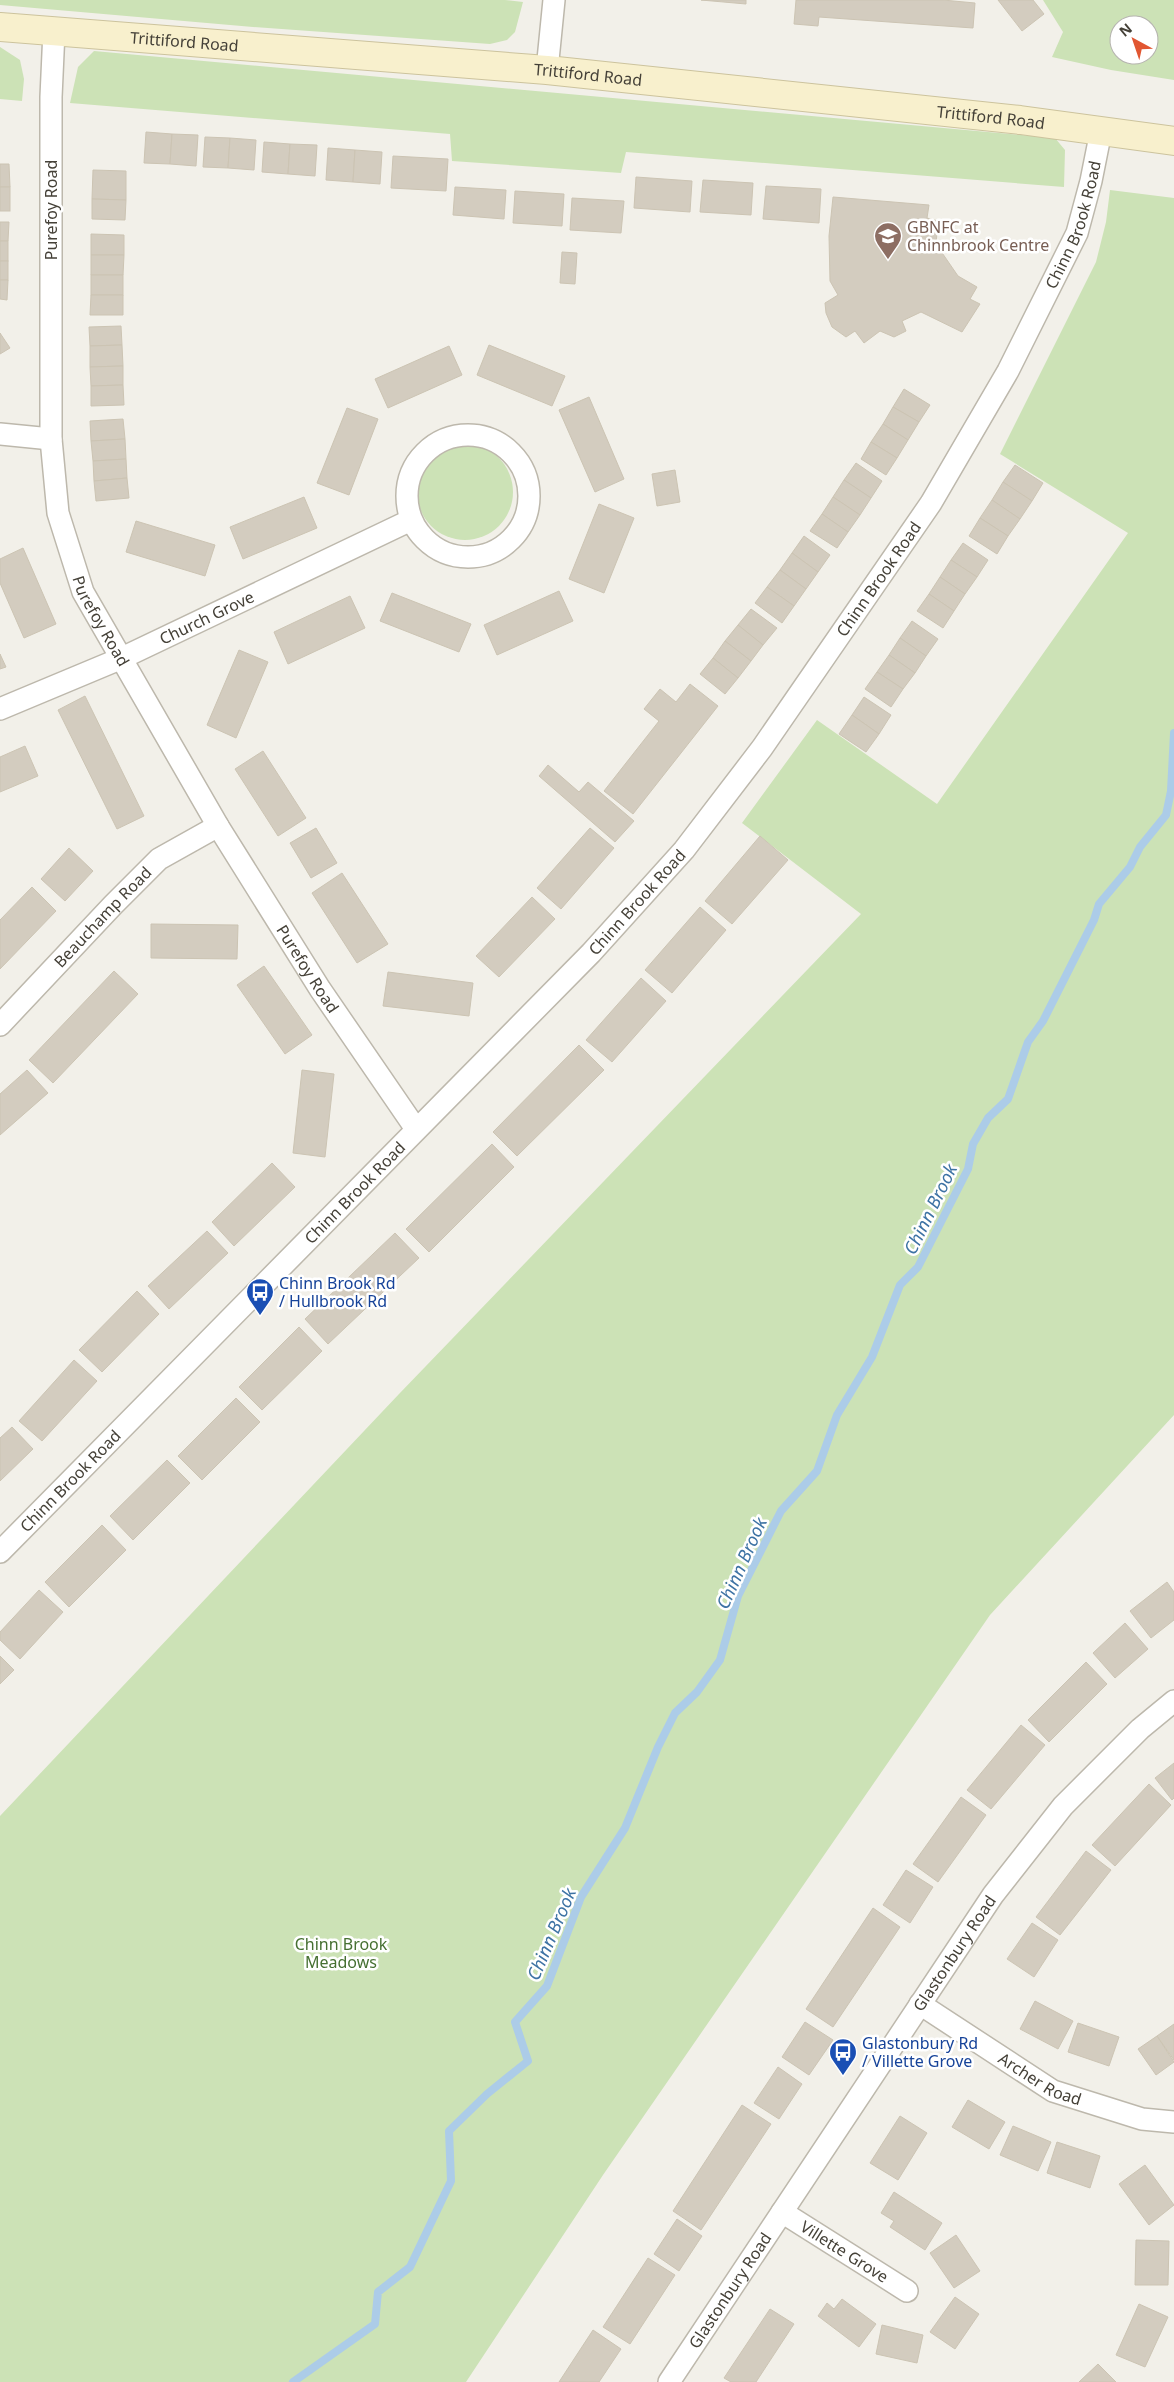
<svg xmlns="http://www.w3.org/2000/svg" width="1174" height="2382" viewBox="0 0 1174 2382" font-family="'Noto Sans',sans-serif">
	<rect width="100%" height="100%" fill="#f2f0e9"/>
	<g fill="#cce2b6" fill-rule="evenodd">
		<polygon points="0,0 505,0 523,2 515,32 507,40 490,44 253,27 0,5"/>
		<path d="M1043,0H1174V80L1111,70L1052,57L1063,32ZM1119,25H1149V55H1119Z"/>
		<polygon points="0,47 20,60 24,79 22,101 0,99"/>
		<polygon points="94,51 1055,138 1065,150 1064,187 626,152 621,173 452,161 450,134 70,103 78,67"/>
		<polygon points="1110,190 1174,198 1174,1415 990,1615 603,2175 466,2382 0,2382 0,1816 399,1394 861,914 742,823 817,720 937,804 1128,533 1000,454 1096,262 1106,222"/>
		<circle cx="465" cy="492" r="48"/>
	</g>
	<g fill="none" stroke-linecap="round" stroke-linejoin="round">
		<polyline stroke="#accce8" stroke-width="8" points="293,2382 375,2324 378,2292 410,2267 451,2181 449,2131 487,2094 528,2061 515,2022 547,1986 581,1897 625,1828 658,1747 675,1713 697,1692 720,1660 738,1596 781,1511 817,1471 837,1415 872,1357 900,1285 918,1267 968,1169 973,1144 988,1118 1008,1099 1028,1042 1043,1021 1094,920 1099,904 1130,867 1140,847 1166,815 1171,791 1174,733"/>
	</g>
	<g fill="#d3ccbf" stroke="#ccc4b3">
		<polygon points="701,0 746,0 746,4"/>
		<polygon points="796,0 943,0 975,3 973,28 819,17 818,26 794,24"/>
		<polygon points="998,0 1033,0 1044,14 1022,31"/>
		<polygon points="146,132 172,134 170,164 144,163"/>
		<polygon points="172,134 198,135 196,166 170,164"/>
		<polygon points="205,137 230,138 228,168 203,167"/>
		<polygon points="230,138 256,140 254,170 228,168"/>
		<polygon points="264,142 290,144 288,174 262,172"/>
		<polygon points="290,144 317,145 315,176 288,174"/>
		<polygon points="328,148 355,150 353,182 326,180"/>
		<polygon points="355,150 382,152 380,184 353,182"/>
		<polygon points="393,156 448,159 446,191 391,188"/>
		<polygon points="0,164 9,164 10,187 0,187"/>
		<polygon points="93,170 126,171 126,200 92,199"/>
		<polygon points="636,177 692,181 690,212 634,208"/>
		<polygon points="703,180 753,183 751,215 700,212"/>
		<polygon points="766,186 821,189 819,223 763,219"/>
		<rect x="0" y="187" width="10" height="24"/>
		<polygon points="455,187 506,190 504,219 453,215"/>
		<polygon points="515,191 564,194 562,226 513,223"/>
		<polygon points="833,197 929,205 927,218 938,221 936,244 958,276 977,287 970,299 980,304 962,332 921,312 902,321 906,331 894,337 880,331 864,343 855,331 846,337 832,327 826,313 825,303 838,295 830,281 829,236"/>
		<polygon points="572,198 624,201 621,233 570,230"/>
		<polygon points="92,199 126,200 125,220 92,219"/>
		<polygon points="0,222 9,222 8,241 0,241"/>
		<polygon points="91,234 124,235 124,255 91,255"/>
		<rect x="0" y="241" width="8" height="20"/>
		<polygon points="562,252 577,253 575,284 560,283"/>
		<polygon points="91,255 124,255 123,275 91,275"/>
		<rect x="0" y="261" width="8" height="19"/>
		<rect x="91" y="275" width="32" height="20"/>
		<polygon points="0,280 8,280 7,300 0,299"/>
		<polygon points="91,295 123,295 123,315 90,315"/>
		<polygon points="121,326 122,345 90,346 89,327"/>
		<polygon points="0,333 10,348 0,354"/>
		<polygon points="122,345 123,366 90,367 90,346"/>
		<polygon points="489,345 565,376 552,406 477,375"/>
		<polygon points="449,346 462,375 388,408 375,379"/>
		<polygon points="123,366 123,385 91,386 90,367"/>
		<polygon points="123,385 124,405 91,406 91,386"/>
		<polygon points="904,389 930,405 919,422 893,407"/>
		<polygon points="589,397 624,479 595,492 559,410"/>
		<polygon points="893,407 919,422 908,440 883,424"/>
		<polygon points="347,408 378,419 349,495 317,483"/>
		<polygon points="123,419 125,439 91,441 90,421"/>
		<polygon points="883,424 908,440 897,458 871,442"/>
		<polygon points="125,439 126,459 93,461 91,441"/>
		<polygon points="871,442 897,458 886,475 861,459"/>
		<polygon points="126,459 127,478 94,481 93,461"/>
		<polygon points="856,463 882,481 871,498 844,480"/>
		<polygon points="1015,465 1043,483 1032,501 1003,482"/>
		<polygon points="675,470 680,502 657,506 652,474"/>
		<polygon points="127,478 129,498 96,501 94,481"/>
		<polygon points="844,480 871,498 860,515 833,497"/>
		<polygon points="1003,482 1032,501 1020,519 992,500"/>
		<polygon points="304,497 317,528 243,559 230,527"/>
		<polygon points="833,497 860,515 848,532 822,514"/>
		<polygon points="992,500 1020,519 1008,536 980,518"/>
		<polygon points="599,504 634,518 604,593 569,579"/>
		<polygon points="822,514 848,532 837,548 810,531"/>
		<polygon points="980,518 1008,536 997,554 969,536"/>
		<polygon points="136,521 215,545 205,576 126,552"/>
		<polygon points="804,536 830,555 818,572 792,553"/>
		<polygon points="963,543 988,560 977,577 951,560"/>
		<polygon points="23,548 56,624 24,638 0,583 0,559"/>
		<polygon points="792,553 818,572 806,589 780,570"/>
		<polygon points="951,560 977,577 965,594 940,577"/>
		<polygon points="780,570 806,589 794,606 767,587"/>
		<polygon points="940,577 965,594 954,611 929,594"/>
		<polygon points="767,587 794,606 782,623 755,603"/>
		<polygon points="559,591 573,621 497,655 484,625"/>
		<polygon points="392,593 471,624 459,652 380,621"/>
		<polygon points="929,594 954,611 943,628 917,611"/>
		<polygon points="350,596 365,628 288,664 274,632"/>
		<polygon points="751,609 777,628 763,645 738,625"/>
		<polygon points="912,621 938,639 926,656 900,638"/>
		<polygon points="738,625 763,645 751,661 725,641"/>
		<polygon points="900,638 926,656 915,673 889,655"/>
		<polygon points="725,641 751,661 738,678 713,658"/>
		<polygon points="239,650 268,662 236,738 207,725"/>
		<polygon points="0,654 6,667 0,669"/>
		<polygon points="889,655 915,673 903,689 877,672"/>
		<polygon points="713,658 738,678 725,694 700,674"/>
		<polygon points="877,672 903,689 891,707 865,689"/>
		<polygon points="690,684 718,706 633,814 604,791 659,721 644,709 660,689 676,702"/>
		<polygon points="85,696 144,816 117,829 58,710"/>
		<polygon points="864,697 891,715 879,734 852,715"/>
		<polygon points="852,715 879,734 866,752 839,734"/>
		<polygon points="25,746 38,776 0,792 0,757"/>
		<polygon points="263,751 306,818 278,836 235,769"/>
		<polygon points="548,765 579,792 588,782 634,821 615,842 539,776"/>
		<polygon points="316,828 337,863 311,878 290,843"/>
		<polygon points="590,828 614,848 561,909 537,888"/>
		<polygon points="760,836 788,860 732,924 705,901"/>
		<polygon points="69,848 93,871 65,901 41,879"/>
		<polygon points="342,873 388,944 357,963 312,893"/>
		<polygon points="32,887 56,911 0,969 0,920"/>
		<polygon points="532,897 555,919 499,977 476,956"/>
		<polygon points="700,907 726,930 672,993 645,970"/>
		<polygon points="151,924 238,925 237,959 151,958"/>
		<polygon points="264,966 312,1035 285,1054 237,985"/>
		<polygon points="114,971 138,994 53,1083 29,1060"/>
		<polygon points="388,972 473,983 469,1016 383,1006"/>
		<polygon points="641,978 666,1001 612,1062 586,1040"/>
		<polygon points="579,1045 604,1070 517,1156 493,1132"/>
		<polygon points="27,1070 48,1093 0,1135 0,1094"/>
		<polygon points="302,1070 334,1074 325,1157 293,1153"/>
		<polygon points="492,1144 514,1167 429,1252 406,1229"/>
		<polygon points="272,1163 295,1187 234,1246 212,1222"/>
		<polygon points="207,1231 228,1253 169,1309 148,1286"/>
		<polygon points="395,1233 419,1258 328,1344 305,1319"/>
		<polygon points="137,1291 159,1314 102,1372 79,1350"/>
		<polygon points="299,1327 322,1351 262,1410 239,1387"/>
		<polygon points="74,1360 97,1381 42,1441 19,1421"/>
		<polygon points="236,1398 260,1422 202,1480 178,1456"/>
		<polygon points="12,1427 33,1449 0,1481 0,1438"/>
		<polygon points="167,1460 190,1483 133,1540 110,1516"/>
		<polygon points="102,1525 126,1550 69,1607 45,1582"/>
		<polygon points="1167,1582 1174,1592 1174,1620 1151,1638 1130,1611"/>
		<polygon points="39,1590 63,1612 20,1659 0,1640 0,1632"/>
		<polygon points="1125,1623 1148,1649 1115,1678 1093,1653"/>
		<polygon points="0,1656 14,1670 0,1684"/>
		<polygon points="1086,1662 1107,1684 1049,1742 1028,1720"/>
		<polygon points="1021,1725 1045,1745 991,1809 967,1790"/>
		<polygon points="1174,1763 1174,1798 1172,1800 1155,1778"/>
		<polygon points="1149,1784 1171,1805 1115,1866 1092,1845"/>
		<polygon points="961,1797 986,1815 938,1882 913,1864"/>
		<polygon points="1086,1851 1111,1870 1060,1935 1036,1917"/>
		<polygon points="906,1870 933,1887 910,1923 883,1905"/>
		<polygon points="873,1908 900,1927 833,2027 806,2009"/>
		<polygon points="1032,1923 1058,1940 1034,1977 1007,1959"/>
		<polygon points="1035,2001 1073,2021 1058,2049 1020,2029"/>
		<polygon points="805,2022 833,2040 809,2075 782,2057"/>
		<polygon points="1078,2023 1119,2037 1109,2066 1068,2052"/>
		<polygon points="1174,2024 1174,2060 1157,2036"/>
		<polygon points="1157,2036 1174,2062 1156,2075 1138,2049"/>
		<polygon points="778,2067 802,2084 779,2119 754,2103"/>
		<polygon points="968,2100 1005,2122 989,2149 952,2127"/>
		<polygon points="742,2105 771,2124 701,2230 673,2211"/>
		<polygon points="900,2116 927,2133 898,2180 870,2163"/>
		<polygon points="1013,2126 1051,2142 1038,2171 1000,2155"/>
		<polygon points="1057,2142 1100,2156 1090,2188 1047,2173"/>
		<polygon points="1145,2165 1174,2205 1149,2225 1119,2184"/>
		<polygon points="894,2192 942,2223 925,2250 890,2227 894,2221 881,2213"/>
		<polygon points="677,2219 702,2236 679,2271 654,2254"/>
		<polygon points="956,2235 980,2271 954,2288 930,2253"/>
		<polygon points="1136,2240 1169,2241 1168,2285 1135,2285"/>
		<polygon points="648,2258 675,2275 630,2344 603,2327"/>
		<polygon points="955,2297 979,2314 955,2349 930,2332"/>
		<polygon points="842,2299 876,2324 859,2347 818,2316 827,2303 834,2309"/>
		<polygon points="1139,2304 1168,2317 1145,2367 1116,2355"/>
		<polygon points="770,2309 794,2324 756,2382 731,2382 724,2378"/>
		<polygon points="882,2325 923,2335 917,2363 876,2354"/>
		<polygon points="593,2330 621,2349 599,2382 559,2382"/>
		<polygon points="1098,2364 1116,2382 1079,2382"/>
	</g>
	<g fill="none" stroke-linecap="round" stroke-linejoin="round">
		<g stroke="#bdb8ac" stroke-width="24">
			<g id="street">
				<path id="s1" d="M54,31L51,97V439L58,513L83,592L218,826L320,989L416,1129"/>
				<polyline points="547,70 554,0"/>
				<polyline points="0,434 51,439"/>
				<circle cx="468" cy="496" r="61"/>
				<path id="s2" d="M0,709L122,658L411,520"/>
				<path id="s3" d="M0,1025L113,905L159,859L218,826"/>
				<path id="s4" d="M0,1552L591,953L684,850L762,748L931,503L1008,371L1077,233L1091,181L1101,131"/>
				<path id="s5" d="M920,2004L1053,2091L1142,2119L1174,2122"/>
				<path id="s6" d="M782,2212L907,2291"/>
				<path id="s7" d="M669,2382L993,1895L1063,1806L1140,1729L1174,1701"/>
			</g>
		</g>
		<g stroke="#ccc39d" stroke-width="30">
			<g id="secondary">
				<path id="s8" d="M0,27L547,70L1020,120L1174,141"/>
			</g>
		</g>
		<use href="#street" stroke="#fff" stroke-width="21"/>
		<use href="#secondary" stroke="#f8f0cd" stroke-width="28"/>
	</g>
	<defs>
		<g id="school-pin" transform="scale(1.4375)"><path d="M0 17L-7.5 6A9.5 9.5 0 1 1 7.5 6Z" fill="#8d6e63" stroke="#fff"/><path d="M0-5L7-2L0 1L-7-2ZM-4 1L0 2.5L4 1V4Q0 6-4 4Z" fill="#fff"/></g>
		<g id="bus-pin" transform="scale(1.4375)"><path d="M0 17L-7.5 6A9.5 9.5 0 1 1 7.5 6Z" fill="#1a4fb4" stroke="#fff"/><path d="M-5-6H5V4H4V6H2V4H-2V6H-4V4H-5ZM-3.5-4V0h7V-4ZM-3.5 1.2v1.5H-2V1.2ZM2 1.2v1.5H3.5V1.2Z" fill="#fff"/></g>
	</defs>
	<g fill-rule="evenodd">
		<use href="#school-pin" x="888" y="236"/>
		<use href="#bus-pin" x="260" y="1292"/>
		<use href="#bus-pin" x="843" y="2052"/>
	</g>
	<g text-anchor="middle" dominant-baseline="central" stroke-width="5" stroke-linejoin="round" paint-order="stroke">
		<g font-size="16" fill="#454138" stroke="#fff">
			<text stroke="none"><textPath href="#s8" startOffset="185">Trittiford Road</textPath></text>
			<text stroke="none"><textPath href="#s8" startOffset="590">Trittiford Road</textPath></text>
			<text stroke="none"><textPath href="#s8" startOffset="995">Trittiford Road</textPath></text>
			<text transform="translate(51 210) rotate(-90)">Purefoy Road</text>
			<text stroke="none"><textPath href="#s4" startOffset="1720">Chinn Brook Road</textPath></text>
			<text stroke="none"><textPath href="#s4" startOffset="1314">Chinn Brook Road</textPath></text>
			<text stroke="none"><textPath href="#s2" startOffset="226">Church Grove</textPath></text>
			<text stroke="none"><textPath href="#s1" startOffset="599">Purefoy Road</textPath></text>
			<text stroke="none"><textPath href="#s4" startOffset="910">Chinn Brook Road</textPath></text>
			<text stroke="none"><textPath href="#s3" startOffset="149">Beauchamp Road</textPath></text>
			<text stroke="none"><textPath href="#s1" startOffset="1004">Purefoy Road</textPath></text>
			<text stroke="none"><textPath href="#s4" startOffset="505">Chinn Brook Road</textPath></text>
			<text stroke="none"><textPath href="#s4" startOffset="100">Chinn Brook Road</textPath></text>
			<text stroke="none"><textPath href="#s7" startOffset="515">Glastonbury Road</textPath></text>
			<text stroke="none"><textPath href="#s5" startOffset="142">Archer Road</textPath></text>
			<text stroke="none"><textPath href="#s6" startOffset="74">Villette Grove</textPath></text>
			<text stroke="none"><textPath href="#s7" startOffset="110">Glastonbury Road</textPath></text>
		</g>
		<g font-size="16" fill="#785e54" stroke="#fff" text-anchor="start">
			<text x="907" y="227">GBNFC at<tspan x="907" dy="18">Chinnbrook Centre</tspan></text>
		</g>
		<g font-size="16" fill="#164399" stroke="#fff" text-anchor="start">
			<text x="279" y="1283">Chinn Brook Rd<tspan x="279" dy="18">/ Hullbrook Rd</tspan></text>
			<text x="862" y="2043">Glastonbury Rd<tspan x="862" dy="18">/ Villette Grove</tspan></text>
		</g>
		<g font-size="16" fill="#467032" stroke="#fff">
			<text x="341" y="1944">Chinn Brook<tspan x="341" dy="18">Meadows</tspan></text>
		</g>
		<g font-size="18" font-style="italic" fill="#3e73a4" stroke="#fff">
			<text transform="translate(930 1209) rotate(-64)">Chinn Brook</text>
			<text transform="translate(741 1563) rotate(-66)">Chinn Brook</text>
			<text transform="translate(551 1934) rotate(-67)">Chinn Brook</text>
		</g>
	</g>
	<g transform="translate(1134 40) rotate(320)"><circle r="24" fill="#ffffff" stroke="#b5b3af"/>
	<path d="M0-4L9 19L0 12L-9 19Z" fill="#e15631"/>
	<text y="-8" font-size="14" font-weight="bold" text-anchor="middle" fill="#454138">N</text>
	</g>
</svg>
